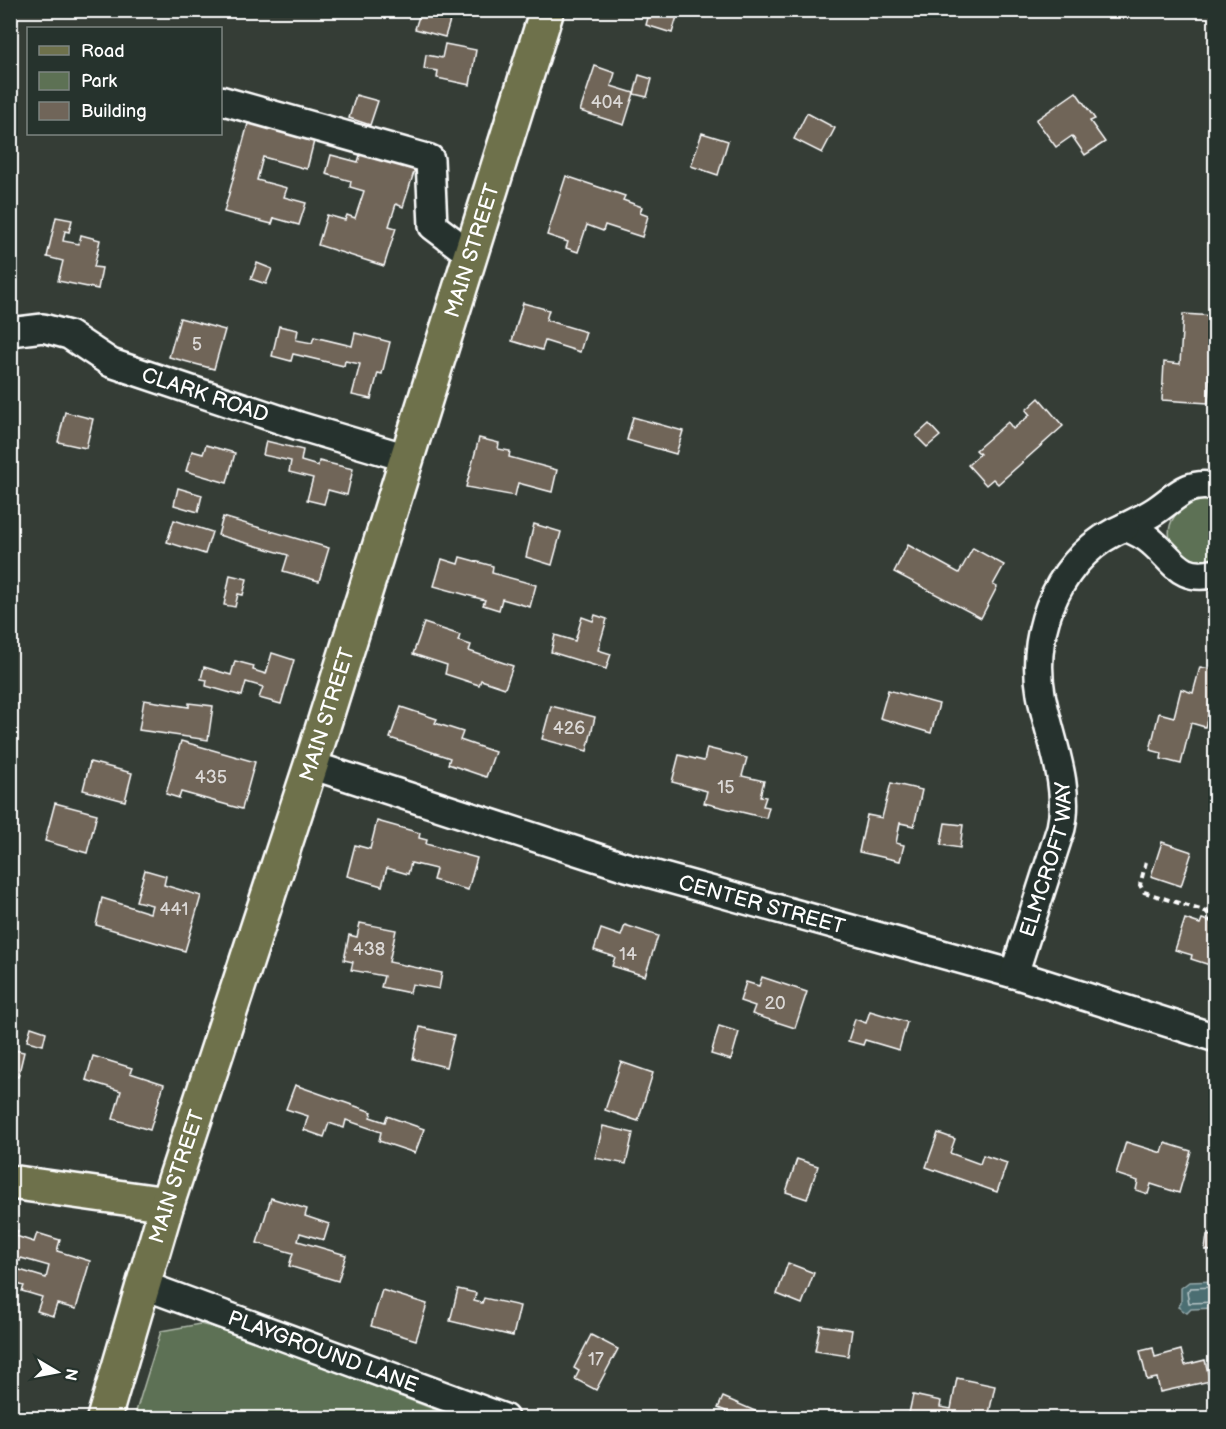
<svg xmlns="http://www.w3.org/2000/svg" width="1226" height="1429" viewBox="0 0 1226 1429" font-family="'Balsamiq Sans',sans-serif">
	<rect width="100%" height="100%" fill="#353d36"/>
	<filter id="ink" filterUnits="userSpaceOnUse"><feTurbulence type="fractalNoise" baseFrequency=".0167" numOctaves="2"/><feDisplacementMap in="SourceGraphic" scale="12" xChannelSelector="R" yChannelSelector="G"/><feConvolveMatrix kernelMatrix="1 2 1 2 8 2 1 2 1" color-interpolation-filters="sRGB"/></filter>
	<g filter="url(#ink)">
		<g fill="#5d7154" stroke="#aeb8aa" stroke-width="1.5">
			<path d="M1202,498L1215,501V563H1192C1186,559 1177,554 1174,548C1160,525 1180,503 1202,498Z"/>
			<polygon points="200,1324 235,1333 457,1418 134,1418 161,1331"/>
		</g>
		<polygon fill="#4c6e72" stroke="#94a8aa" stroke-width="1.5" points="1215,1281 1215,1308 1191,1309 1187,1313 1178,1307 1181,1303 1181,1288 1189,1282"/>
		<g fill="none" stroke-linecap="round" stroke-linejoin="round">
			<polyline stroke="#b7c5c7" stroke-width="1.5" points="1216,1287 1190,1288 1187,1292 1189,1303 1216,1302"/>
		</g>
		<g fill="#706559" stroke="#fff" stroke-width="1.5">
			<polygon points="410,10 435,10 451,17 445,37 415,29 420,13"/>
			<polygon points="650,10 679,10 672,33 646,25"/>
			<polygon points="445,44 476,50 470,85 437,78 438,71 424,69 426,55 442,58"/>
			<polygon points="595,66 615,73 611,86 634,93 624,125 580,111"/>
			<polygon points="639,75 652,79 647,97 634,94"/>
			<polygon points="1076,92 1095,119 1090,121 1105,142 1085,155 1072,136 1056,147 1036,120"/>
			<polygon points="356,95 378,101 370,125 349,118"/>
			<polygon points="252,109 316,133 307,169 263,157 257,180 287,188 284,197 306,203 299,225 274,218 272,224 224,212"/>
			<polygon points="807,113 835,128 822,153 794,139"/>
			<polygon points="702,133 728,141 718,175 691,166"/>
			<polygon points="361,152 415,169 403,207 396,204 389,226 396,228 384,266 318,245 327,215 345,220 347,215 355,218 364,191 350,187 351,181 326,174 331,155 358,162"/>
			<polygon points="566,176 625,196 623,200 642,207 640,213 648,216 642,237 605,225 603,231 587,225 578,252 566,248 568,242 547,235"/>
			<polygon points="56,217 72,220 69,232 65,231 63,241 79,244 81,235 100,240 94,267 102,268 98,289 58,281 63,261 47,257"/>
			<polygon points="257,263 272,269 266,284 251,279"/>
			<polygon points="523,303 549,310 546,320 586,332 580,352 545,341 542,350 512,341"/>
			<polygon points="1183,314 1214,316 1212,348 1216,348 1216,369 1210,369 1208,403 1162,400 1164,362 1180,364"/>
			<polygon points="180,318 225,330 214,369 169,357"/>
			<polygon points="279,326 298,330 296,340 312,343 314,337 352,346 355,333 390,342 382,374 378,373 371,399 352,395 360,364 345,361 344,366 293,354 291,361 272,356"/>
			<polygon points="1039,398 1063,426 998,484 993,479 986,485 968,465 980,454 976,450 1008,422 1013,429 1030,415 1026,410"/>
			<polygon points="65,412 93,419 86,448 58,442"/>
			<polygon points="633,417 683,431 676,454 627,440"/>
			<polygon points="929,424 940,436 927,447 916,436"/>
			<polygon points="479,438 499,443 498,449 510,451 509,457 557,470 552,492 518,483 515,496 466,487"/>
			<polygon points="266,441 303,450 301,461 318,466 319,461 353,469 347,495 328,490 324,504 307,500 313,478 289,472 291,461 263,455"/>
			<polygon points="206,445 235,453 227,483 186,471 192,451 203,454"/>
			<polygon points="178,488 202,495 198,512 174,505"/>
			<polygon points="223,517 329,548 319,581 283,571 288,555 218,535"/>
			<polygon points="174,520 212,532 205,554 167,542"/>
			<polygon points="534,524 561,532 552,565 526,557"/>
			<polygon points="908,545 959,573 973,548 1004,565 993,585 997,587 981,618 894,572"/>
			<polygon points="460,557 493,566 492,573 536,585 530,607 502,599 499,610 483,605 485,600 434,586 442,559 458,564"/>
			<polygon points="230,575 247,579 243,595 238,594 235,607 224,605"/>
			<polygon points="595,615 607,619 598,650 611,654 606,669 551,652 555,635 575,641 582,617 593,621"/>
			<polygon points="424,623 460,635 458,641 471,645 469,651 513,666 505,688 481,680 479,685 445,674 447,665 413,654"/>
			<polygon points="272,653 294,660 281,704 259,698 263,687 246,682 242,696 206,686 207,680 201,679 204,667 231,675 235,661 254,666 253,670 266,674"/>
			<polygon points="1200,667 1216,670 1216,703 1212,702 1205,727 1191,723 1181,764 1161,759 1162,753 1150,750 1159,713 1174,717 1181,689 1193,693"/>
			<polygon points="888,690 939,704 931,733 880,718"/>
			<polygon points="144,700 189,707 189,703 213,706 208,740 139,730"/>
			<polygon points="551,706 595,717 587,751 542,739"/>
			<polygon points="401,707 437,719 435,723 463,732 460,740 495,752 486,777 448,764 450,758 390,738"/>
			<polygon points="181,741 255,762 242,809 181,792 179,798 166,794"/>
			<polygon points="707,748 747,758 742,776 764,781 760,796 766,797 763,806 769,807 766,818 704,803 707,791 672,782 679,755 704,761"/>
			<polygon points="90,762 132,773 125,801 83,790"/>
			<polygon points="891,783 922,790 914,826 900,823 896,843 904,845 900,861 859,852 867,815 882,818"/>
			<polygon points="55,803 97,814 87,853 45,841"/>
			<polygon points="377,821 420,833 419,838 427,840 426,844 477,858 468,890 433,880 436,869 411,863 408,874 387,868 382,886 347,876 355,845 370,849"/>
			<polygon points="945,823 963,825 960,848 941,845"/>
			<polygon points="1162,842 1192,852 1181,886 1151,876"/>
			<polygon points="145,870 166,876 164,885 201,896 185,951 96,925 102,898 150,913 152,905 136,901"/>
			<polygon points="1185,919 1200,924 1202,919 1216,923 1216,967 1191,959 1192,955 1175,950"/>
			<polygon points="360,923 396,930 389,962 442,973 439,989 412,984 410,993 381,987 384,976 351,970 353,962 344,960 349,935 357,937"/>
			<polygon points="625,925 658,936 645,976 612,966 615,957 594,950 601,929 621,936"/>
			<polygon points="762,977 807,992 795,1028 752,1014 755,1006 740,1001 746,982 759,986"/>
			<polygon points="870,1011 907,1022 899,1050 865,1040 863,1045 848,1041 855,1019 866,1023"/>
			<polygon points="719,1026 739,1032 731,1060 711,1054"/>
			<polygon points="31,1027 46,1032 43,1045 27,1041"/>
			<polygon points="420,1027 454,1035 446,1067 413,1059"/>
			<polygon points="10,1049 24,1052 18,1077 10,1075"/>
			<polygon points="93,1056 132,1068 130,1073 164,1084 150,1130 113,1119 121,1091 86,1080"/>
			<polygon points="621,1062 653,1073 638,1121 605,1110"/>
			<polygon points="295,1085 372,1112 370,1117 385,1122 387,1116 424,1129 415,1153 379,1141 381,1132 346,1120 344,1128 329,1123 324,1137 304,1130 308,1116 286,1109"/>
			<polygon points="603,1126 633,1133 626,1164 595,1158"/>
			<polygon points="938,1133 955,1139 950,1153 980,1164 983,1155 1007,1163 997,1192 926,1167"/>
			<polygon points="1126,1142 1162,1153 1165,1143 1191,1151 1179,1193 1151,1184 1148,1194 1136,1190 1138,1181 1116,1174"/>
			<polygon points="797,1159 818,1166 807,1199 786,1192"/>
			<polygon points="271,1198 307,1209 305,1216 329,1224 324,1240 300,1233 298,1241 346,1255 338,1281 289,1266 293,1253 257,1243"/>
			<polygon points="10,1228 18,1231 16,1236 34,1242 37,1233 60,1240 57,1251 90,1261 76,1309 57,1304 53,1316 37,1311 42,1297 22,1291 24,1286 10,1282 10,1267 46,1278 49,1266 21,1258 20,1261 10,1258"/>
			<polygon points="1207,1235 1216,1237 1216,1252 1205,1250"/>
			<polygon points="788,1263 814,1273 802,1304 777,1294"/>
			<polygon points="458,1289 476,1293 474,1301 482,1303 484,1298 520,1306 513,1336 450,1321"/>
			<polygon points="382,1290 427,1304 416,1340 371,1326"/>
			<polygon points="820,1325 852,1330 848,1356 815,1351"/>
			<polygon points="591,1335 618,1349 596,1390 575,1379 579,1371 574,1368"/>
			<polygon points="1153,1348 1155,1357 1181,1350 1185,1365 1205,1360 1210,1381 1160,1392 1157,1378 1147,1380 1140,1351"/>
			<polygon points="957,1378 995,1386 988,1418 938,1416 937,1418 908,1418 913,1395 941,1401 940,1407 951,1409"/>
			<polygon points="723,1397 762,1414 760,1418 725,1418 728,1412 718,1408"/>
		</g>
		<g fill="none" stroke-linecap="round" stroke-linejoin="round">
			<g stroke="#fff" stroke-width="32">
				<g id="minor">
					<polyline points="220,100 430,159 433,226 470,254"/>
					<path id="s1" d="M10,332L43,328L69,335L111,363L299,426L407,458"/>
					<path d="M1216,487C1188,480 1176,497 1155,511C1146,517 1135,522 1125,527C1135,531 1145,535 1153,543C1175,562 1181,582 1216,573"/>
					<path id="s2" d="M311,765L623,866L1014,974L1216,1038"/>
					<path id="s3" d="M1014,974L1061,828C1071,784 1049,737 1041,694C1029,627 1062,553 1125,527"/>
					<path id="s4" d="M143,1285L504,1418"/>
				</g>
			</g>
			<g stroke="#fff" stroke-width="38">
				<g id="major">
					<polyline points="10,1182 167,1204"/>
					<path id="s5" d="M104,1418L167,1204L311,765L547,10"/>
				</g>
			</g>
			<polyline stroke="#fff" stroke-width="4" stroke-dasharray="6 4.5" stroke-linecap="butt" points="1146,862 1140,885 1144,892 1207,912 1211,922"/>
			<use href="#minor" stroke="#26332d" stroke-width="27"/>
			<use href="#major" stroke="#6e714b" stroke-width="33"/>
		</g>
	</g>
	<g text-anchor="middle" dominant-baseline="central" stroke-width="5" stroke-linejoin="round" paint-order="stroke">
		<g font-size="18" fill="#dbd8d6">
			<text x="607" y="102">404</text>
			<text x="197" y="344">5</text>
			<text x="569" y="728">426</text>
			<text x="211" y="777">435</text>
			<text x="726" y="787">15</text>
			<text x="174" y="909">441</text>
			<text x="369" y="949">438</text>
			<text x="628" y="954">14</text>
			<text x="775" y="1003">20</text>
			<text x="596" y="1359">17</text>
		</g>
		<g font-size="21" fill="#fff" stroke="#26332d">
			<text stroke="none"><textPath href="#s5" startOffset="1224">MAIN STREET</textPath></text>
			<text stroke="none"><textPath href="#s1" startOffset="210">CLARK ROAD</textPath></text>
			<text stroke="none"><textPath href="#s5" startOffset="738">MAIN STREET</textPath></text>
			<text stroke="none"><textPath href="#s3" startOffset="120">ELMCROFT WAY</textPath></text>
			<text stroke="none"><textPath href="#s2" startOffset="472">CENTER STREET</textPath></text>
			<text stroke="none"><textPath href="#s5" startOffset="252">MAIN STREET</textPath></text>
			<text stroke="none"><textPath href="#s4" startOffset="192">PLAYGROUND LANE</textPath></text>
		</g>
	</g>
	<rect width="1226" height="1429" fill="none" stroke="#26332d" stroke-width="36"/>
	<rect x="18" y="18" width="1190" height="1393" fill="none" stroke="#fff" stroke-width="2" filter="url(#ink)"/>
	<rect x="27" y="27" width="195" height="108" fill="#26332d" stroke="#7d8581" stroke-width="1.5"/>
	<rect x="39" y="46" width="30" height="9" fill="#6e714b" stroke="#7d8581" stroke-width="1.5"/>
	<text x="81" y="57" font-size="18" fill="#ffffff">Road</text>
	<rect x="39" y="72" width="30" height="18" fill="#5d7154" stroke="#7d8581" stroke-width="1.5"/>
	<text x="81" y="87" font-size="18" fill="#ffffff">Park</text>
	<rect x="39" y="102" width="30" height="18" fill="#706559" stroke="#7d8581" stroke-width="1.5"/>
	<text x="81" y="117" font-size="18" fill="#ffffff">Building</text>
	<g transform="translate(57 1372) rotate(100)" stroke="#26332d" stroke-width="4.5" paint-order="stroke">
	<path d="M0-4.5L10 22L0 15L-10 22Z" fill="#ffffff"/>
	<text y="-9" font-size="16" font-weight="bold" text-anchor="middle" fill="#ffffff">N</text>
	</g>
</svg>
